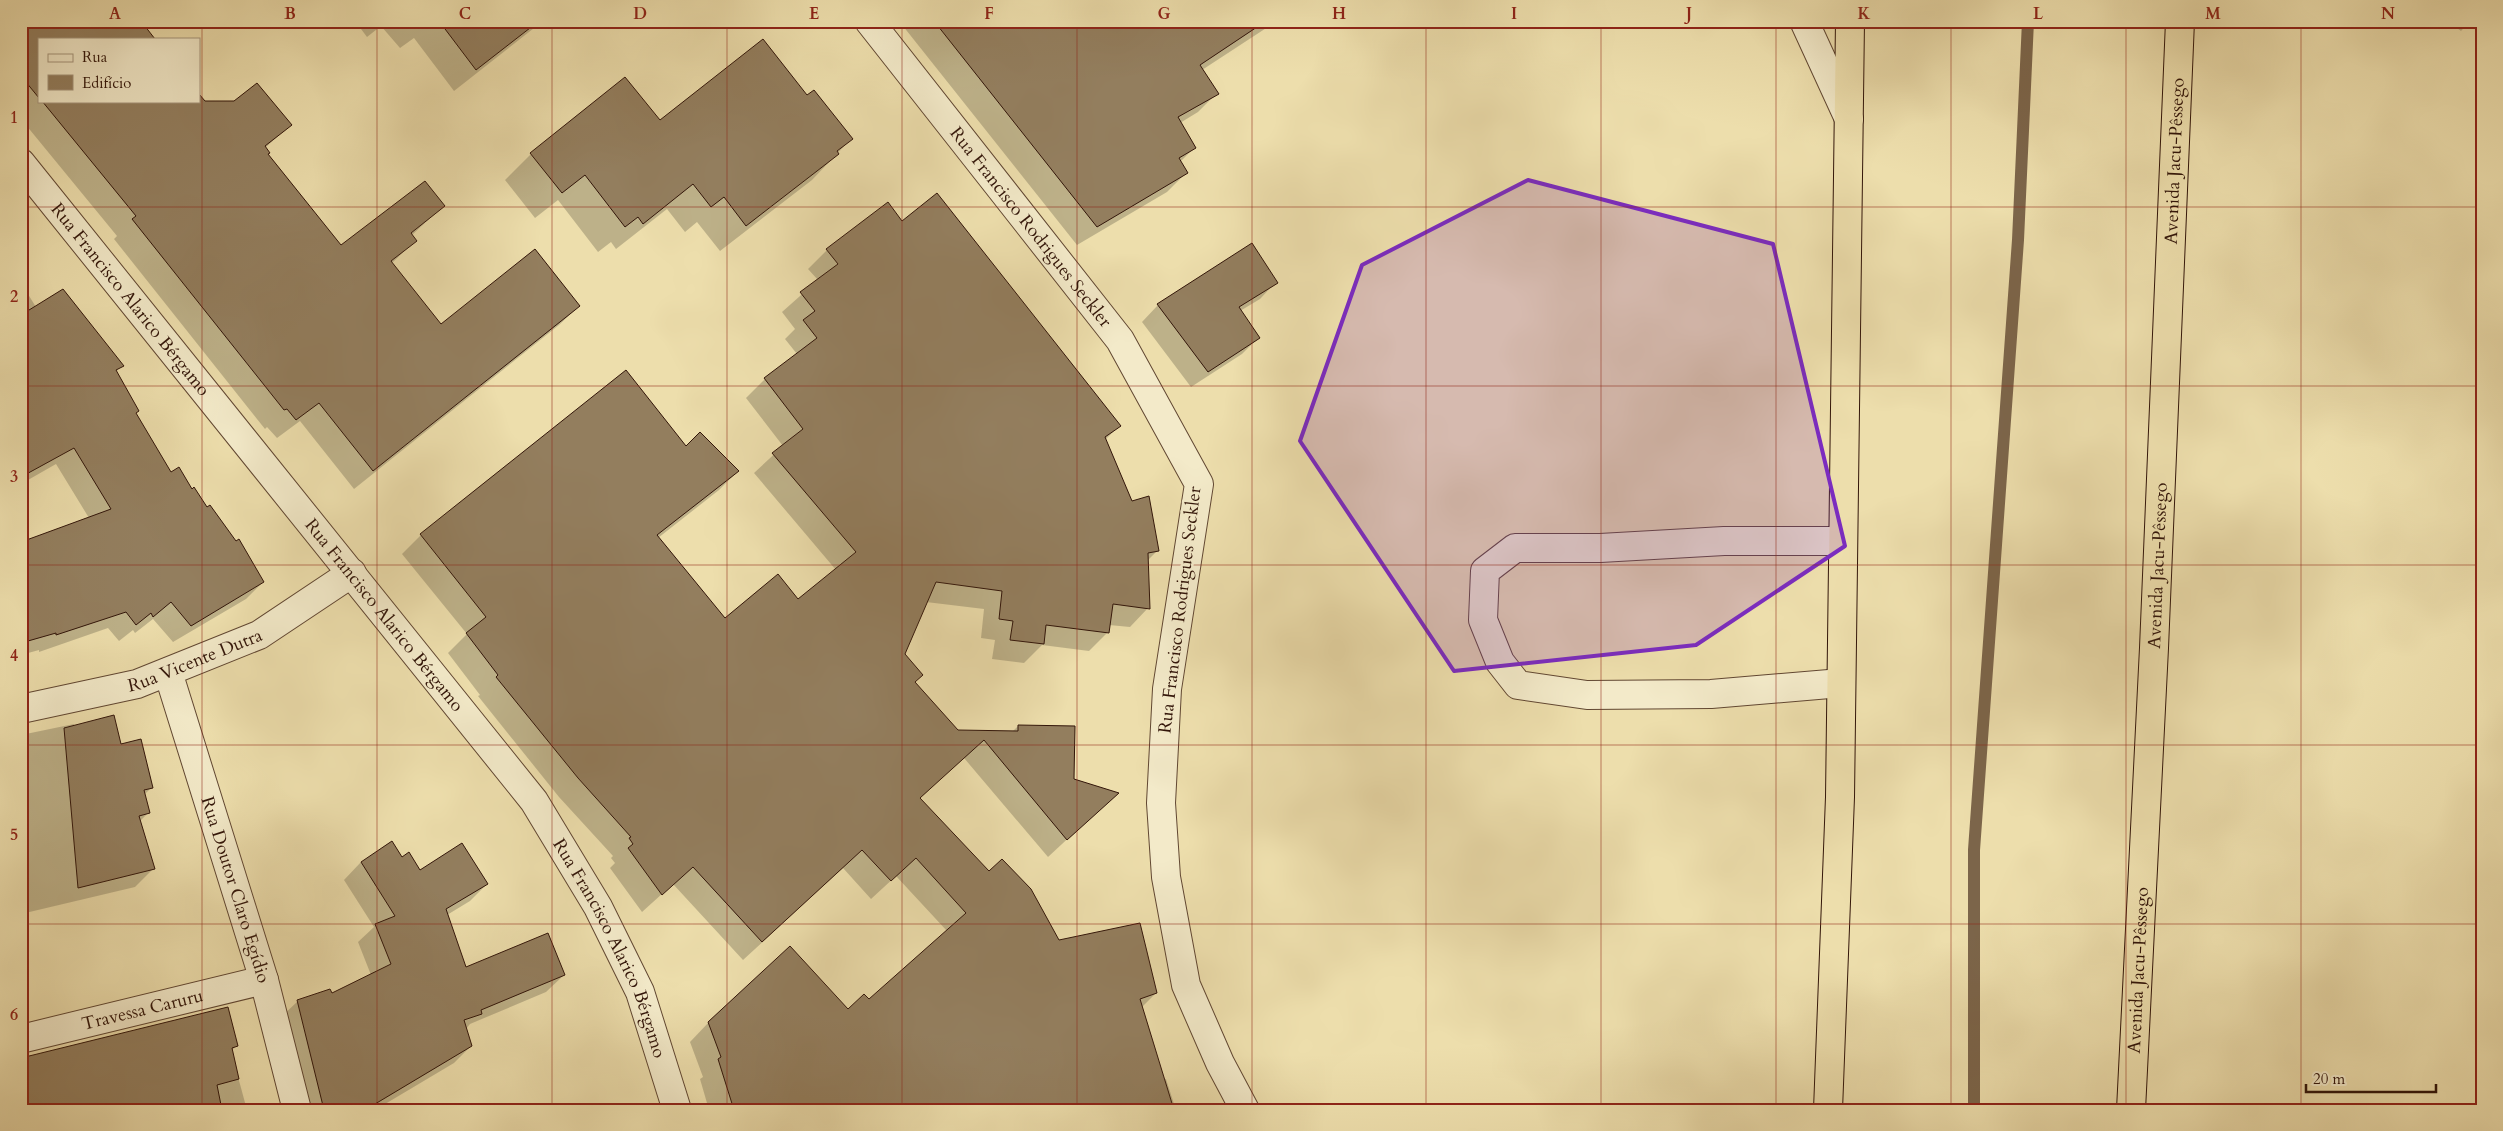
<svg xmlns="http://www.w3.org/2000/svg" width="2503" height="1131" viewBox="0 0 2503 1131" font-family="Cardo,serif">
	<rect width="100%" height="100%" fill="#eddeac"/>
	<filter id="stains"><feTurbulence type="fractalNoise" baseFrequency=".004" numOctaves="4"/><feColorMatrix values="0 0 0 0 .2 0 0 0 0 .09 0 0 0 0 .02 0 0 0 .5 -.17"/></filter>
	<radialGradient id="worn" r=".72"><stop offset=".6" stop-color="#630" stop-opacity="0"/><stop offset="1" stop-color="#630" stop-opacity=".3"/></radialGradient>
	<g fill="#0003">
		<polygon points="355,21 543,21 454,91 414,38 400,48 381,26 367,37"/>
		<polygon points="899,21 1277,21 1202,70 1217,93 1198,112 1180,123 1195,147 1180,162 1186,173 1167,192 1077,245"/>
		<polygon points="2448,21 2470,21 2461,31"/>
		<polygon points="21,27 39,39 39,101 199,101 199,96 216,117 290,125 265,148 267,155 341,247 443,206 411,236 415,241 392,263 441,326 579,306 559,325 354,489 300,421 277,438 267,427 265,429 114,239 117,236 21,119"/>
		<polygon points="807,97 851,139 812,180 720,251 697,222 685,232 667,209 616,249 611,242 598,252 558,200 535,218 505,180 531,154 659,122"/>
		<polygon points="888,204 902,222 1119,426 1105,440 1132,503 1158,550 1147,561 1148,608 1130,627 1109,625 1108,632 1089,651 1042,645 1024,663 992,659 995,640 981,638 984,609 926,602 903,654 913,683 958,731 1012,732 1018,726 1073,780 1117,793 1048,857 964,758 919,799 989,872 1058,941 1156,993 1142,1007 1164,1079 1166,1079 1176,1110 709,1110 700,1079 703,1077 690,1042 709,1022 848,1011 869,1001 947,931 896,876 871,899 843,868 743,960 673,884 642,912 610,868 615,863 611,858 613,856 559,797 478,696 480,695 448,653 467,634 402,554 421,535 625,372 685,448 738,471 719,490 658,538 724,620 798,601 836,570 754,473 783,446 746,398 765,379 797,354 785,339 795,329 782,312 818,280 808,269 827,250"/>
		<polygon points="1276,282 1260,299 1240,311 1258,338 1242,354 1191,387 1142,322 1158,305"/>
		<polygon points="21,283 36,307 122,365 116,372 134,414 171,474 191,491 263,582 246,599 173,642 153,619 135,633 133,630 119,641 108,628 39,652 39,650 21,655 21,543 89,518 56,464 21,484"/>
		<polygon points="74,724 75,727 120,745 152,787 144,795 149,812 139,822 154,868 135,887 21,914 21,735"/>
		<polygon points="401,858 420,872 487,884 470,901 447,915 465,969 564,975 546,992 470,1024 466,1029 471,1046 454,1063 375,1110 303,1110 280,1018 298,1001 332,995 371,975 358,942 374,927 344,880 361,862"/>
		<polygon points="237,1045 231,1051 247,1110 21,1110"/>
	</g>
	<g fill="none" stroke-linecap="round" stroke-linejoin="round">
		<polyline stroke="#7c654a" stroke-width="12" points="1974,1110 1974,850 2018,240 2028,21"/>
	</g>
	<g fill="#937e5e" stroke="#321509">
		<polygon points="21,21 141,21 155,39 39,39 39,98 21,76"/>
		<polygon points="439,21 539,21 476,70"/>
		<polygon points="934,21 1266,21 1200,65 1219,94 1178,117 1196,148 1179,158 1188,173 1097,227"/>
		<polygon points="763,39 807,95 814,90 853,139 837,151 839,154 746,226 724,197 711,207 693,184 643,224 638,217 625,227 585,175 562,193 530,153 625,77 660,120"/>
		<polygon points="257,83 292,125 265,146 270,153 268,154 341,245 425,181 445,206 411,233 417,241 391,261 441,324 535,249 580,306 373,471 319,403 296,420 287,409 284,410 132,219 136,216 42,101 199,101 199,94 205,101 234,101"/>
		<polygon points="937,193 1121,426 1105,437 1132,501 1149,496 1159,551 1148,553 1150,609 1113,604 1109,633 1046,625 1044,644 1010,640 1013,621 999,619 1002,591 936,582 905,654 923,675 915,682 958,730 1018,731 1018,725 1075,726 1074,779 1119,793 1067,840 984,740 920,798 989,871 1002,859 1031,889 1059,940 1140,923 1157,993 1140,999 1174,1110 734,1110 718,1059 721,1057 708,1022 790,946 848,1009 864,994 869,999 966,913 916,858 891,881 862,850 762,942 693,867 662,895 628,848 633,844 629,838 631,837 578,778 496,677 498,675 466,633 486,617 420,534 626,370 686,446 700,432 739,471 657,535 725,618 778,574 798,599 856,552 772,453 803,429 764,378 817,338 803,320 815,311 800,292 838,264 826,249 888,202 902,221"/>
		<polygon points="1252,243 1278,283 1239,307 1260,338 1208,372 1157,304"/>
		<polygon points="63,289 124,366 116,370 139,411 136,413 171,472 179,467 192,489 194,487 207,507 210,505 236,541 239,539 264,582 191,626 171,602 153,617 151,613 136,625 126,612 56,635 56,633 21,643 21,542 111,509 74,448 21,477 21,315"/>
		<polygon points="114,715 121,744 141,739 153,788 144,790 150,813 139,816 155,869 78,888 64,728"/>
		<polygon points="392,841 402,857 409,852 420,870 462,843 488,884 446,909 466,967 548,933 565,975 481,1010 482,1014 464,1020 472,1046 365,1110 324,1110 297,1000 330,989 332,993 391,964 375,924 395,916 361,862"/>
		<polygon points="228,1007 238,1046 232,1048 239,1079 217,1085 222,1110 21,1110 21,1058"/>
	</g>
	<g fill="none" stroke-linecap="round" stroke-linejoin="round">
		<g stroke="#614732" stroke-width="30">
			<g id="minor">
				<path id="s1" d="M869,21L1120,340L1199,484L1167,689L1161,803L1166,877L1186,985L1220,1063L1245,1110"/>
				<polyline points="1804,21 1849,119"/>
				<path id="s2" d="M21,163L534,801L598,907L640,992L677,1110"/>
				<path id="s3" d="M168,672L264,980L297,1110"/>
				<polyline points="1841,683 1711,694 1587,695 1518,685 1500,662 1483,620 1485,571 1515,548 1600,548 1724,541 1843,541"/>
				<path id="s4" d="M21,709L137,684L259,635L352,573"/>
				<path id="s5" d="M21,1039L264,980"/>
			</g>
		</g>
		<g stroke="#321509" stroke-width="30">
			<g id="highway">
				<polyline points="1828,1110 1840,797 1850,21"/>
				<path id="s6" d="M2131,1110L2154,648L2180,21"/>
			</g>
		</g>
		<use href="#minor" stroke="#f3eac9" stroke-width="28"/>
		<use href="#highway" stroke="#eddeac" stroke-width="28"/>
	</g>
	<path fill="#7b2cbf" fill-opacity="0.2" stroke="#7b2cbf" stroke-width="4" stroke-linejoin="round" d="M1528,180L1773,244L1845,546L1696,645L1454,671L1300,441L1362,265Z"/>
	<path fill="none" stroke="#8f2418" stroke-width="1" stroke-opacity="0.55" d="M202,21V1110M377,21V1110M552,21V1110M727,21V1110M902,21V1110M1077,21V1110M1252,21V1110M1426,21V1110M1601,21V1110M1776,21V1110M1951,21V1110M2126,21V1110M2301,21V1110M21,207H2482M21,386H2482M21,565H2482M21,745H2482M21,924H2482"/>
	<g text-anchor="middle" dominant-baseline="central" stroke-width="5" stroke-linejoin="round" paint-order="stroke">
		<g font-size="18" fill="#321509" stroke="#f3eac9">
			<text stroke="none"><textPath href="#s6" startOffset="950">Avenida Jacu-Pêssego</textPath></text>
			<text stroke="none"><textPath href="#s1" startOffset="262">Rua Francisco Rodrigues Seckler</textPath></text>
			<text stroke="none"><textPath href="#s2" startOffset="175">Rua Francisco Alarico Bérgamo</textPath></text>
			<text stroke="none"><textPath href="#s6" startOffset="545">Avenida Jacu-Pêssego</textPath></text>
			<text transform="translate(1180 610) rotate(-83)">Rua Francisco Rodrigues Seckler</text>
			<text stroke="none"><textPath href="#s2" startOffset="580">Rua Francisco Alarico Bérgamo</textPath></text>
			<text stroke="none"><textPath href="#s4" startOffset="181">Rua Vicente Dutra</textPath></text>
			<text stroke="none"><textPath href="#s3" startOffset="228">Rua Doutor Claro Egídio</textPath></text>
			<text stroke="none"><textPath href="#s2" startOffset="985">Rua Francisco Alarico Bérgamo</textPath></text>
			<text stroke="none"><textPath href="#s6" startOffset="140">Avenida Jacu-Pêssego</textPath></text>
			<text stroke="none"><textPath href="#s5" startOffset="125">Travessa Caruru</textPath></text>
		</g>
	</g>
	<rect width="2503" height="1131" fill="none" stroke="#eddeac" stroke-width="55"/>
	<rect x="38" y="38" width="162" height="65" fill="#f3eac9" stroke="#a6957c"/>
	<rect x="48" y="54" width="25" height="8" fill="#f3eac9" stroke="#a6957c"/>
	<text x="82" y="62" font-size="15" fill="#321509">Rua</text>
	<rect x="48" y="75" width="25" height="15" fill="#937e5e" stroke="#a6957c"/>
	<text x="82" y="88" font-size="15" fill="#321509">Edifício</text>
	<path d="M2306 1084v8h130v-8" fill="none" stroke="#321509" stroke-width="2.5"/>
	<text x="2313" y="1084" font-size="15" fill="#321509" stroke="#f3eac9" stroke-width="4" paint-order="stroke">20 m</text>
	<rect x="28" y="28" width="2448" height="1076" fill="none" stroke="#8f2418" stroke-width="2"/>
	<g font-size="16" text-anchor="middle" font-weight="bold" fill="#8f2418">
		<text x="115" y="19">A</text>
		<text x="290" y="19">B</text>
		<text x="465" y="19">C</text>
		<text x="640" y="19">D</text>
		<text x="814" y="19">E</text>
		<text x="989" y="19">F</text>
		<text x="1164" y="19">G</text>
		<text x="1339" y="19">H</text>
		<text x="1514" y="19">I</text>
		<text x="1689" y="19">J</text>
		<text x="1864" y="19">K</text>
		<text x="2038" y="19">L</text>
		<text x="2213" y="19">M</text>
		<text x="2388" y="19">N</text>
		<text x="14" y="123">1</text>
		<text x="14" y="302">2</text>
		<text x="14" y="482">3</text>
		<text x="14" y="661">4</text>
		<text x="14" y="840">5</text>
		<text x="14" y="1020">6</text>
	</g>
	<rect width="100%" height="100%" filter="url(#stains)"/>
	<rect width="100%" height="100%" fill="url(#worn)"/>
</svg>
